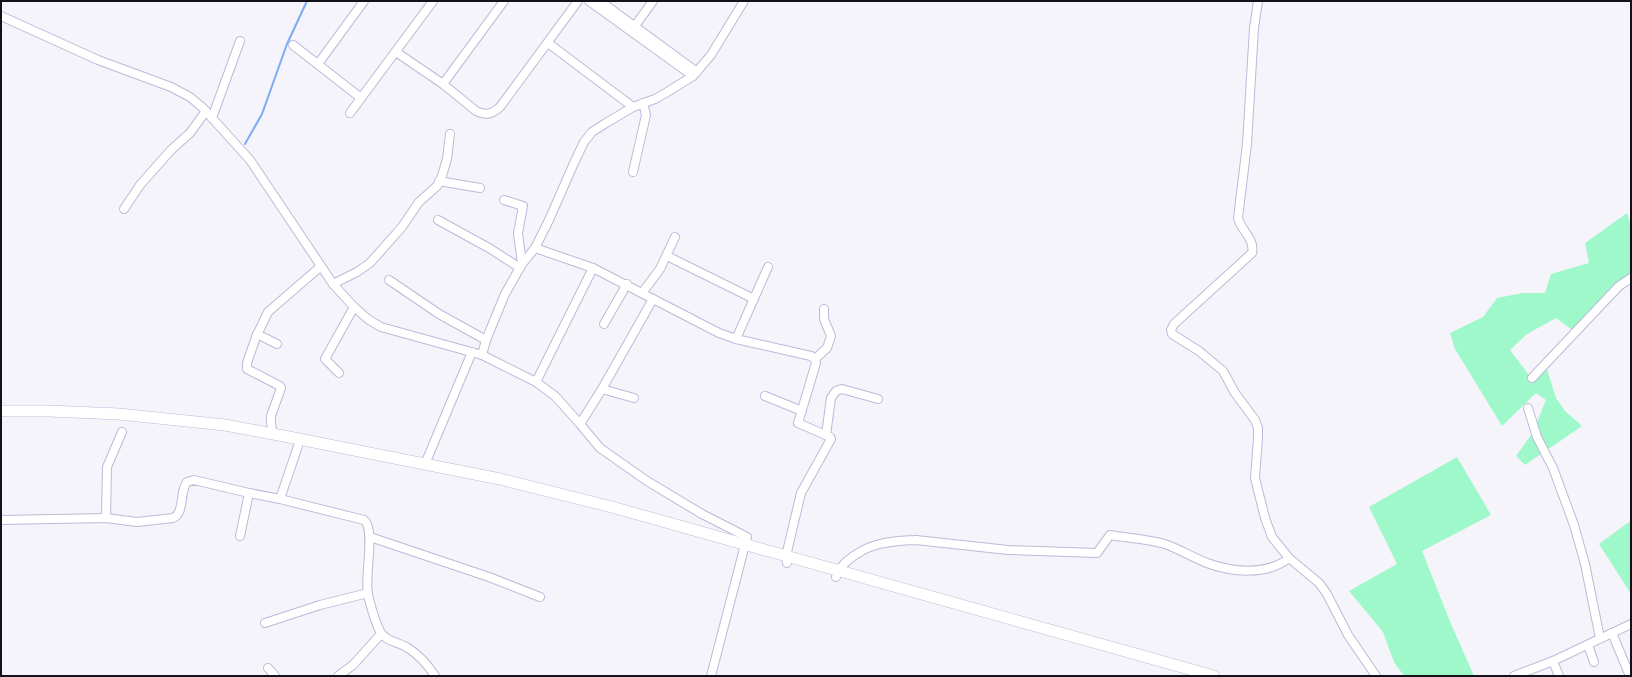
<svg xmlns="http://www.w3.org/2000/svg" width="1632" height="677" viewBox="0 0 1632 677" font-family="'Fira Sans Condensed',sans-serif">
	<rect width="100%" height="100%" fill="#f5f4fb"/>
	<g fill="#9ef8ca">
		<polygon points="1627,213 1631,225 1631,281 1603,310 1571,329 1556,318 1527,334 1510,350 1532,379 1546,366 1556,398 1565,411 1582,426 1525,465 1516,456 1533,432 1546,400 1536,393 1502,426 1455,349 1450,333 1483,317 1497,298 1523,293 1545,293 1551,274 1589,263 1585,243"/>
		<polygon points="1457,457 1491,515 1422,551 1451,624 1474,676 1404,676 1394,662 1383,632 1349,591 1397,564 1369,507"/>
		<polygon points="1629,522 1631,525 1631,594 1599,544"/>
	</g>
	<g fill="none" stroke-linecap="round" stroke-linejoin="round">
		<polyline stroke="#79acf5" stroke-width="2" points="245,144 262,114 287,44 307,1"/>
		<g stroke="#bdb9d9" stroke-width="10">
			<g id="minor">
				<polyline points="589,1 693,76"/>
				<polyline points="600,1 697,72"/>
				<path d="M1258,1L1254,28L1247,144L1238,218C1241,231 1255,238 1252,253L1174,324L1171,330L1172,334L1199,351L1223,371L1235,393L1255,420L1258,428V438L1255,478L1265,518L1272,537L1289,558L1319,583L1327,594L1348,635L1376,676"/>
				<polyline points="1,16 98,60 171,87 190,97 203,108 250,160 333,284 354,307 369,320 381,327 399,332 482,355 536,382 555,396 580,424 600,448 647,481 702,514 747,537 711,676"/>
				<polyline points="632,30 653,1"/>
				<polyline points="548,43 633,107"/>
				<polyline points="293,45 361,98"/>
				<polyline points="396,52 443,84 504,1"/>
				<polyline points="318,64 364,1"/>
				<path d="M443,84L476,111C486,116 492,114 500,107L578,1"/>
				<polyline points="350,113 433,1"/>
				<polyline points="212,118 240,41"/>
				<polyline points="633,172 646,115 643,103"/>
				<polyline points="439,181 480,188"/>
				<polyline points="504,200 523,206 518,233 522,264"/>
				<polyline points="124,209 140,185 171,150 190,133 206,111"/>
				<polyline points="438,220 489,248 520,268"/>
				<polyline points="535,248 593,268 719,333 736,339 811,356 815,359 816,363 798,423 830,437 831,439 801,493 786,556 787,563"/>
				<polyline points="667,256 754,299"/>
				<polyline points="389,280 439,314 486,340"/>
				<polyline points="333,284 357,272 370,263 402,227 419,202 437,186 441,179 447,159 450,134"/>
				<polyline points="642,293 660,269 675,237"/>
				<polyline points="604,324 627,284"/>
				<polyline points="257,334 277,344"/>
				<polyline points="736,339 768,267"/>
				<polyline points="482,355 486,340 505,294 522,264 535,248 549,220 574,163 584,142 592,132 606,123 633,107 655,99 669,91 693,76 711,55 744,1"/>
				<polyline points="815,359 827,348 831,336 824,319 824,309"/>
				<polyline points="339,373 325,359 354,307"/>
				<polyline points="1532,378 1619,286 1631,278"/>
				<polyline points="536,382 593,268"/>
				<polyline points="602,389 634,398"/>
				<polyline points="765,396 802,411"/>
				<polyline points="1528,408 1537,437 1553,468 1574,525 1585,564 1600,638"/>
				<polyline points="580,424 602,389 653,299"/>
				<path d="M271,433C273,427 270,422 271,416L281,388L280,386L247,369V363L256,337L268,312L320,267"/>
				<polyline points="826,435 831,398 836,391 842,389 878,399"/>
				<polyline points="425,464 472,352"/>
				<polyline points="280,499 298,446"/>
				<polyline points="106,518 107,467 122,432"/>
				<path d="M1,520L106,518L137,522L173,518C185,513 179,492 187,482L194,480L249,493L280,499L364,520C376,529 364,578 368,595C371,607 375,623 381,633C387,642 399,642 408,648C419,655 428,665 435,676"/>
				<polyline points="240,536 249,493"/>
				<polyline points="370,537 489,577 540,597"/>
				<path d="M836,577C838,570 841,567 846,562C867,543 889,541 916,540L1008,550L1097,553L1110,535C1128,538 1147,539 1165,544C1179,549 1192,557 1207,563C1231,572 1267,576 1289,558"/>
				<polyline points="265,623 320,605 368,593"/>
				<polyline points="1612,633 1630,676"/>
				<polyline points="1588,645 1594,662"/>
				<polyline points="1553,661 1559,676"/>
				<polyline points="268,668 275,676"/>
				<polyline points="338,676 353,665 381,634"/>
				<polyline points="1514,676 1553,661 1631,624"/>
			</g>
		</g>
		<g stroke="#bdb9d9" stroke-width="12">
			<polyline id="secondary" points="1,411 49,411 119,414 225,425 294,438 500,479 612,507 1214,676"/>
		</g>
		<use href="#minor" stroke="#fff" stroke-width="8"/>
		<use href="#secondary" stroke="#fff" stroke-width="11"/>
	</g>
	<rect width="1632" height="677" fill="none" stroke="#13111c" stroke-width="4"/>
</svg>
